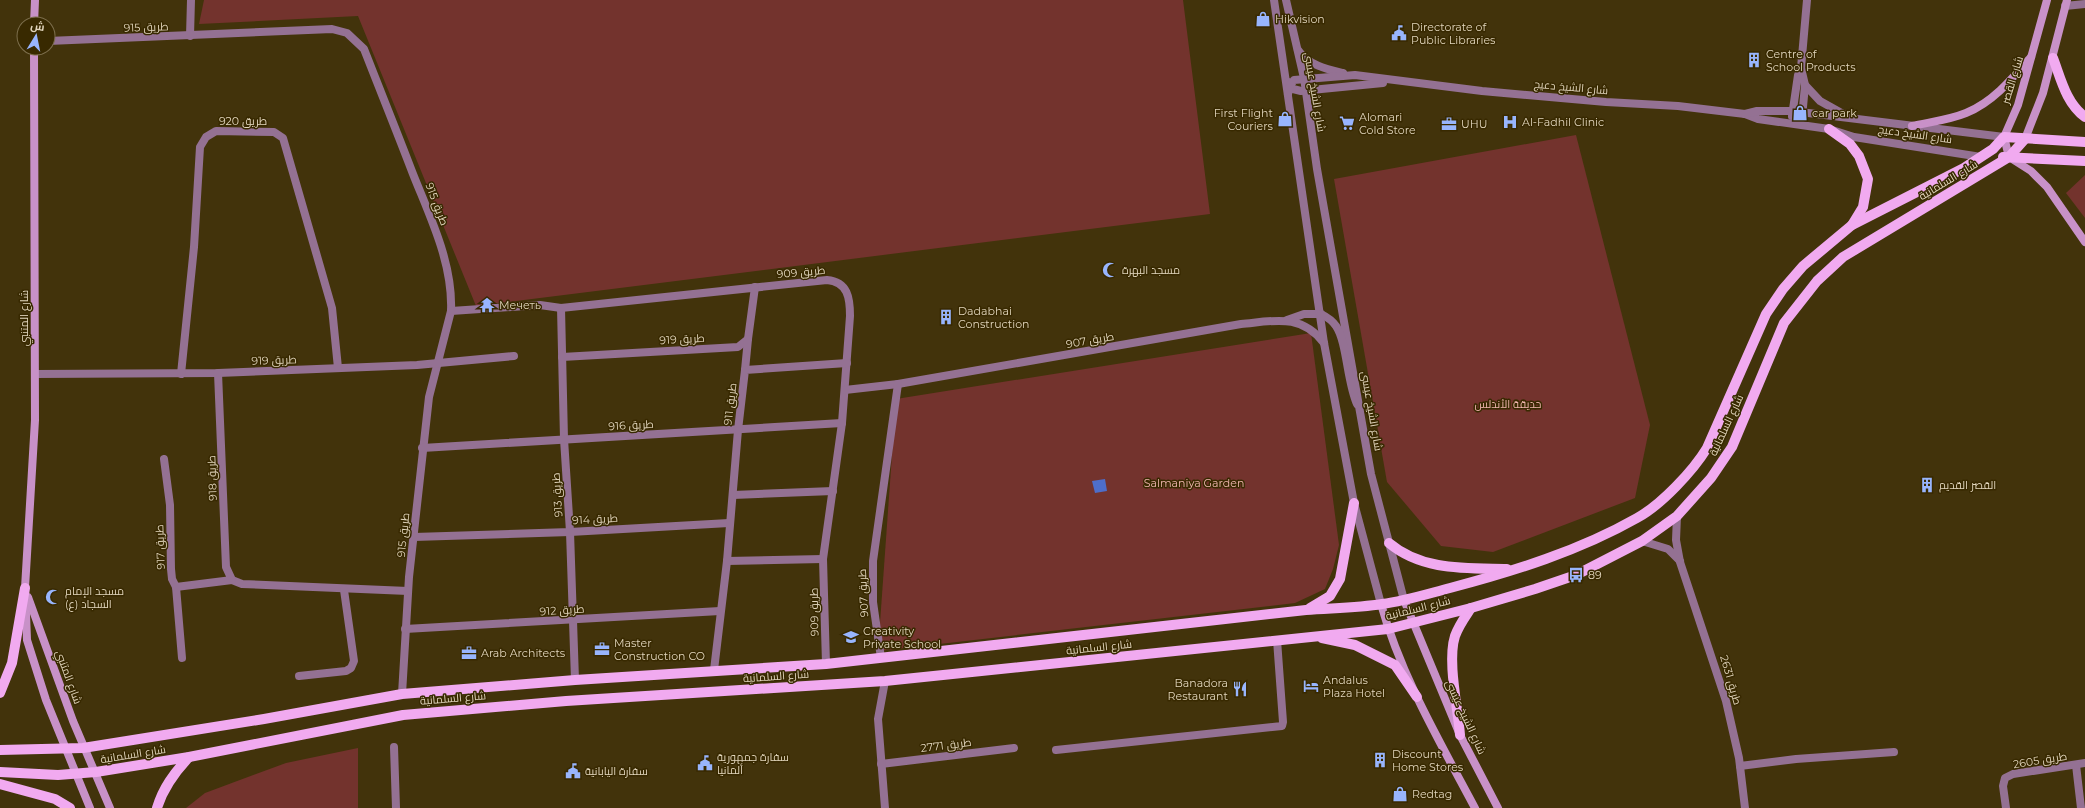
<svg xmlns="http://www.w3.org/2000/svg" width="2085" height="808" viewBox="0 0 2085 808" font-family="Montserrat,Cairo,sans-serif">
	<rect width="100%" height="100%" fill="#42330b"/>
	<g fill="#73332d">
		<polygon points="204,0 1183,0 1210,214 476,306 358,16 199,24"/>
		<polygon points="1576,135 1650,425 1635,498 1493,552 1441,546 1387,482 1334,179"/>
		<polygon points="2085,175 2085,218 2066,193"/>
		<polygon points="1311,333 1339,545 1333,569 1325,589 1295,603 878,651 896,399"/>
		<polygon points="358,748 358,808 186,808 205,793 286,763"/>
	</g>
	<polygon fill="#4e6ec9" points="1105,479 1107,491 1095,493 1092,481"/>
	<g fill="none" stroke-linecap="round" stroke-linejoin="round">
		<g stroke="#947193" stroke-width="8">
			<polyline points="2065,6 2085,4"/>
			<polyline points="190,36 191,0"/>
			<path d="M48,41L332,29L347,33L364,49C380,90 397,132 413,174C430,217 453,263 451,311L429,397L409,577L402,694"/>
			<polyline points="561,308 564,439 570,532 575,680"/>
			<path d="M451,311L540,305L561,308L827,280C848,282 850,298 850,316L842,423L823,559L826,664"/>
			<polyline points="1287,320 1304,314 1321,314"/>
			<polyline points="562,357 738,347 748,339 755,287"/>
			<polyline points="745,370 748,339"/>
			<polyline points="218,373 226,567 232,580 242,584 408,591"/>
			<polyline points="35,374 218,373 417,365 514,356"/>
			<polyline points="181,374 194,247 200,147 206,137 216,131 274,132 283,138 332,308 338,368"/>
			<path d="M845,390L898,384L1241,324C1274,321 1301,313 1324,343"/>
			<polyline points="422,448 842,423"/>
			<polyline points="164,459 170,505 171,569 172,579 176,587 182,658"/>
			<polyline points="733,495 833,491"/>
			<polyline points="1677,516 1676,540 1680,562 1726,701 1739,758 1745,808"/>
			<polyline points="414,537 570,532 729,523"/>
			<polyline points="1642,541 1668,549 1680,561"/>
			<polyline points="727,561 823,559"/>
			<polyline points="176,587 232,580"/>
			<polyline points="405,629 720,611"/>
			<polyline points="881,658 873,602 873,561 898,384"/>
			<polyline points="714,670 727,561 738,430 745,370 847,363"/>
			<polyline points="299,676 346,671 351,668 354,661 344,590"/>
			<polyline points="394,747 396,808"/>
			<polyline points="1056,750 1282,726 1283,722 1277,640"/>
			<polyline points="881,764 1014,748"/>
			<polyline points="2076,765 2081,808"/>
			<polyline points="1740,766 1796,759 1894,752"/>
			<polyline points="885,808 878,719 885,681"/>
			<polyline points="2006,808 2003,786 2005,778 2013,774 2085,763"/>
		</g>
		<g stroke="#947193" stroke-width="8">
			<polyline points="1274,0 1324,343 1354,503 1381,604"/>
			<polyline points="1286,0 1304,78 1317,169 1371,474 1404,600"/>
			<path d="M1298,50C1308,65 1326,69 1343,73"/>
			<polyline points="1801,68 1805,85 1802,118"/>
			<polyline points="1288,82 1293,89 1301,91 1383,83"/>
			<polyline points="1805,85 1820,101 1845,115"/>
			<polyline points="1288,94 1290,86 1294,80 1355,75 1482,91 1606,102 1678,106 1745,114 1758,119 1829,129 1854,137 1981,157"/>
			<polyline points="1745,114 1757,111 1792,111 2004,137"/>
			<polyline points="1792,116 1798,75 1801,68 1807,0"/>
			<path d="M1321,314C1327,317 1332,320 1336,326C1347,342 1347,382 1357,404"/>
		</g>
		<g stroke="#c891c8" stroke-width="8">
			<polyline points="2047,0 2018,105 2004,137 2009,157 2031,171 2047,187 2085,242"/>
			<polyline points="34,24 35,0"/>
			<polyline points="34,48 35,420 25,588 27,640 46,700 90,808"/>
			<path d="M1912,126C1930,122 1949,120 1966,113C1993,102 2012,79 2031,57"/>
			<polyline points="2025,139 2043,93 2067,0"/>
			<polyline points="28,597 73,721 110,808"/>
			<polyline points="1404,600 1460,735 1498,808"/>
			<path d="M1381,604C1401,676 1440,742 1475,808"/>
		</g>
		<g stroke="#f1aaf0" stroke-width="10">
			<path d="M2053,58C2061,79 2066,103 2085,117"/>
			<polyline points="1829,129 1850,144 1859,156 1868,179 1863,207 1852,225"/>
			<polyline points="2003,157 2085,161"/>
			<path d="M1389,543C1422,571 1466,568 1507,569"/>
			<polyline points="1310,608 1330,596 1340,579 1354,503"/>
			<polyline points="1322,638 1355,645 1395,665 1417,697"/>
			<polyline points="0,693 12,663 25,588"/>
			<path d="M1460,735C1458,708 1447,661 1455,636C1459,625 1465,617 1471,608"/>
			<path d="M0,750L83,748L264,719L402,694L575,680L826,664L1306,610C1331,608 1357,608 1382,604C1405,601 1427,594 1450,588C1514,571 1579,551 1637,518C1661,505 1693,471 1707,448L1766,314L1783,289L1803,266L1852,225L1964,168L1993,149L2004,137L2085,142"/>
			<polyline points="0,772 58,775 96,772 189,757 403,715 566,701 885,681 1388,629 1471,608 1535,589 1576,575 1642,541 1677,516 1711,478 1732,447 1784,323 1817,281 1843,257 2009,157 2025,139"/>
			<polyline points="0,784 55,799 70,808"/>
			<path d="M157,808C163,788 174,773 189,757"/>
		</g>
	</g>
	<defs>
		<g id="shop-bare" transform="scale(1.2)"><path d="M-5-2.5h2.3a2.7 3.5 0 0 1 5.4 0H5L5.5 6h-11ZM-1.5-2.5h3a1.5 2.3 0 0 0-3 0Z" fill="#98b5fd" stroke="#382900" stroke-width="2.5" paint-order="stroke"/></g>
		<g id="civic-bare" transform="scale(1.2)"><path d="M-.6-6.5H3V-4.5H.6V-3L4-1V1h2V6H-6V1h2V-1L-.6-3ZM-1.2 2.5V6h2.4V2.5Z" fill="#98b5fd" stroke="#382900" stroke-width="2.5" paint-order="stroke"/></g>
		<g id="building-bare" transform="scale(1.2)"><path d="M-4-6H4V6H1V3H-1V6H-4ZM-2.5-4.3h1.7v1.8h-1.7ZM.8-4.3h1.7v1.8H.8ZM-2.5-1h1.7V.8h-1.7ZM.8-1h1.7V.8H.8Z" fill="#98b5fd" stroke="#382900" stroke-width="2.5" paint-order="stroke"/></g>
		<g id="hospital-bare" transform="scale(1.2)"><path d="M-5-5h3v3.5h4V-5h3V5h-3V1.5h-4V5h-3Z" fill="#98b5fd" stroke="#382900" stroke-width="2.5" paint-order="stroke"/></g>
		<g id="supermarket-bare" transform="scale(1.2)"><path d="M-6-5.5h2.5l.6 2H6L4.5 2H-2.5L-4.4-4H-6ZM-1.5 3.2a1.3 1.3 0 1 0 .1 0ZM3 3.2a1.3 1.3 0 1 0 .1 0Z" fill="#98b5fd" stroke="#382900" stroke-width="2.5" paint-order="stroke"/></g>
		<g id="office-bare" transform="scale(1.2)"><path d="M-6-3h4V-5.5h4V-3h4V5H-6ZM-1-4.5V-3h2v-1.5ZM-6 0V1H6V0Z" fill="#98b5fd" stroke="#382900" stroke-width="2.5" paint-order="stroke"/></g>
		<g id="mosque-bare" transform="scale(1.2)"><path d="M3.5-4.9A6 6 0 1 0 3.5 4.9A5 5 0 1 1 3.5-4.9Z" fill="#98b5fd" stroke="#382900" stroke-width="2.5" paint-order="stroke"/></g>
		<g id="temple-bare" transform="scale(1.2)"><path d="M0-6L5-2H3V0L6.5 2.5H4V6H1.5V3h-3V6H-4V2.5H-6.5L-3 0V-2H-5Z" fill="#98b5fd" stroke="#382900" stroke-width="2.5" paint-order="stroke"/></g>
		<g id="bus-bare" transform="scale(1.2)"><path d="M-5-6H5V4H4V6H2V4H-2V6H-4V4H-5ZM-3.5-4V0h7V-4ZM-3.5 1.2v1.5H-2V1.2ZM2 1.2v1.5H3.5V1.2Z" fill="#98b5fd" stroke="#382900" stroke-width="2.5" paint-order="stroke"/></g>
		<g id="school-bare" transform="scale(1.2)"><path d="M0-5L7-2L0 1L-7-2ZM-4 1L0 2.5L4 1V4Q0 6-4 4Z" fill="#98b5fd" stroke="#382900" stroke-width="2.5" paint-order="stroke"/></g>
		<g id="hotel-bare" transform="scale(1.2)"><path d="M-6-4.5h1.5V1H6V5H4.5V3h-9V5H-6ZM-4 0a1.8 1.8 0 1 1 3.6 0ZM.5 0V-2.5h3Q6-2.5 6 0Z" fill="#98b5fd" stroke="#382900" stroke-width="2.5" paint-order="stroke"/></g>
		<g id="restaurant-bare" transform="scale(1.2)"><path d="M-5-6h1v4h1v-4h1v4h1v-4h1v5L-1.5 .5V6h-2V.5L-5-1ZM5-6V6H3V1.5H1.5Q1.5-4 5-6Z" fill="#98b5fd" stroke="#382900" stroke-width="2.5" paint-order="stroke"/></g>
	</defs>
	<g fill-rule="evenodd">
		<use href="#shop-bare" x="1263" y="19"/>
		<use href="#civic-bare" x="1399" y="33"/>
		<use href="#building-bare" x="1754" y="60"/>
		<use href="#shop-bare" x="1800" y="113"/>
		<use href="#shop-bare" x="1285" y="119"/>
		<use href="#hospital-bare" x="1510" y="122"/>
		<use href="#supermarket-bare" x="1347" y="123"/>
		<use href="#office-bare" x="1449" y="124"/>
		<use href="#mosque-bare" x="1110" y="270"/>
		<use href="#temple-bare" x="487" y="305"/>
		<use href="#building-bare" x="946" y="317"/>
		<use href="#building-bare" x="1927" y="485"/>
		<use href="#bus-bare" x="1576" y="575"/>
		<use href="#mosque-bare" x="53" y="597"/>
		<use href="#school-bare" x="851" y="637"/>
		<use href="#office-bare" x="602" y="649"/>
		<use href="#office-bare" x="469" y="653"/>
		<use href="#hotel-bare" x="1311" y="686"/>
		<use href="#restaurant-bare" x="1240" y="689"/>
		<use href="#building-bare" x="1380" y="760"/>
		<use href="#civic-bare" x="705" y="763"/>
		<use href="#civic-bare" x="573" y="771"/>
		<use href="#shop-bare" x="1400" y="794"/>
	</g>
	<g text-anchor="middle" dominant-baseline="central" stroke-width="3" stroke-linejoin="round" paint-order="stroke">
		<g font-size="11" fill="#e2d6bd" stroke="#382900" text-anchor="start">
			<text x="1275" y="19">Hikvision</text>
			<text x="1411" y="27">Directorate of<tspan x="1411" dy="13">Public Libraries</tspan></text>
			<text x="1766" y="54">Centre of<tspan x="1766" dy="13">School Products</tspan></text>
			<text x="1273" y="113" text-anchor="end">First Flight<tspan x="1273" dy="13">Couriers</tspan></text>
			<text x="1812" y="113">car park</text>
			<text x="1359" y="117">Alomari<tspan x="1359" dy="13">Cold Store</tspan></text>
			<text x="1522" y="122">Al-Fadhil Clinic</text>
			<text x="1461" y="124">UHU</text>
			<text x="1122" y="270">مسجد البهرة</text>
			<text x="499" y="305">Мечеть</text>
			<text x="958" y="311">Dadabhai<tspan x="958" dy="13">Construction</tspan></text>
			<text x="1939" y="485">القصر القديم</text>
			<text x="1588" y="575">89</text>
			<text x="65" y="591">مسجد الإمام<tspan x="65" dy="13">السجاد (ع)</tspan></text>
			<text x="863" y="631">Creativity<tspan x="863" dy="13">Private School</tspan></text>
			<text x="614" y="643">Master<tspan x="614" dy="13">Construction CO</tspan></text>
			<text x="481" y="653">Arab Architects</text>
			<text x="1323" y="680">Andalus<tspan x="1323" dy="13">Plaza Hotel</tspan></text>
			<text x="1228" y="683" text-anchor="end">Banadora<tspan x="1228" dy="13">Restaurant</tspan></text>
			<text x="1392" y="754">Discount<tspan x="1392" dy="13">Home Stores</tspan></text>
			<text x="717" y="757">سفارة جمهورية<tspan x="717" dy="13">ألمانيا</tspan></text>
			<text x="585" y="771">سفارة اليابانية</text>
			<text x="1412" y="794">Redtag</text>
		</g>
		<g font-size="11" fill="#e2d6bd" stroke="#382900">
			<text transform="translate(146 27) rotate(-2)">طريق 915</text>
			<text transform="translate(2012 80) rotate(-73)">شارع القصر</text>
			<text transform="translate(1571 87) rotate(5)">شارع الشيخ دعيج</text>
			<text transform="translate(1315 92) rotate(80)">شارع الشيخ عيسى</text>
			<text x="243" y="121">طريق 920</text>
			<text transform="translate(1915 134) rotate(8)">شارع الشيخ دعيج</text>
			<text transform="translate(1948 180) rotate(-31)">شارع السلمانية</text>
			<text transform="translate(437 204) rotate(69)">طريق 915</text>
			<text transform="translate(801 272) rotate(-5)">طريق 909</text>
			<text transform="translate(24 318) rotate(-90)">شارع المتنبي</text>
			<text transform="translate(682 339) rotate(-3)">طريق 919</text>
			<text transform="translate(1090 340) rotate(-10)">طريق 907</text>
			<text transform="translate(274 360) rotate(-2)">طريق 919</text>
			<text transform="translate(730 404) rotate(-83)">طريق 911</text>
			<text transform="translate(1372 411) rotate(80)">شارع الشيخ عيسى</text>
			<text transform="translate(631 425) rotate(-3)">طريق 916</text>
			<text transform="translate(1726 425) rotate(-65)">شارع السلمانية</text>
			<text transform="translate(212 478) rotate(-92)">طريق 918</text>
			<text transform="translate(557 495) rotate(-94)">طريق 913</text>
			<text transform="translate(595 519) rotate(-3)">طريق 914</text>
			<text transform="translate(403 535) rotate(-84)">طريق 915</text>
			<text transform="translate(160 547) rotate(-92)">طريق 917</text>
			<text transform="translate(863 593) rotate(-93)">طريق 907</text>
			<text transform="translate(1418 608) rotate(-14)">شارع السلمانية</text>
			<text transform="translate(562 610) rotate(-4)">طريق 912</text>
			<text transform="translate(814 612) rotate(-91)">طريق 909</text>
			<text transform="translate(1099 647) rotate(-6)">شارع السلمانية</text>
			<text transform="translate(776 676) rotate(-4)">شارع السلمانية</text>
			<text transform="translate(69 677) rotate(70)">شارع المتنبي</text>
			<text transform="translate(1731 680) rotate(74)">طريق 2631</text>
			<text transform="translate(453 698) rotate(-5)">شارع السلمانية</text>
			<text transform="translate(1466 717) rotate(65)">شارع الشيخ عيسى</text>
			<text transform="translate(946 745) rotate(-7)">طريق 2771</text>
			<text transform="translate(133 754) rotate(-9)">شارع السلمانية</text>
			<text transform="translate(2040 760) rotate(-9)">طريق 2605</text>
		</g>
		<g font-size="11" fill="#f1b6af" stroke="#382900">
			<text x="1508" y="404">حديقة الأندلس</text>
			<text x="1194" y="483">Salmaniya Garden</text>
		</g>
	</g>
	<g transform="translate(36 36) rotate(10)"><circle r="19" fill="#382900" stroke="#7c6e4c"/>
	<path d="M0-3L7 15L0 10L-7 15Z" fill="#98b5fd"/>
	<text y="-6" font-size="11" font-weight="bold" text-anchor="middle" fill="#e2d6bd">ش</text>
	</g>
</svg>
